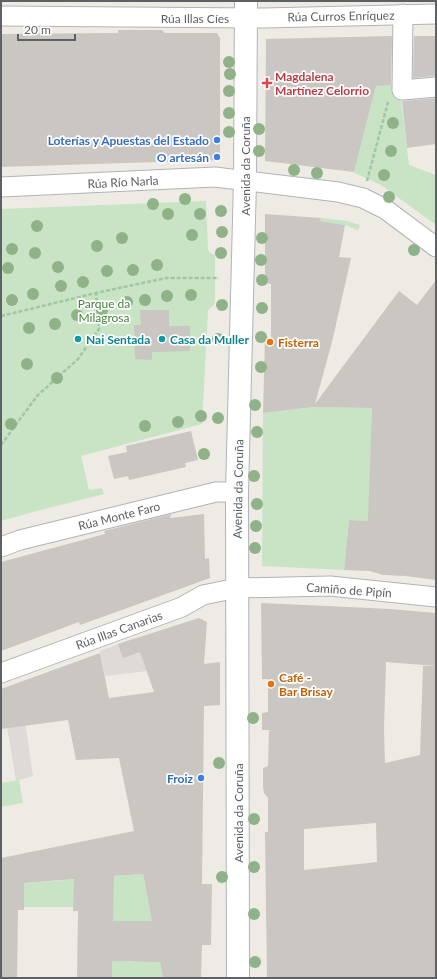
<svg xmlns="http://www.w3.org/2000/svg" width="437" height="979" viewBox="0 0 437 979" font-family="Lato,sans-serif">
	<rect width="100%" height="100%" fill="#eeebe5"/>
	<g fill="#dddad7">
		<polygon points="135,638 147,671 105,676 100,651"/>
		<polygon points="19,682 33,776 16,781 6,721"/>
	</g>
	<g fill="#c8e4c4">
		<polygon points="399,84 409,165 436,175 436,225 381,185 355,173 354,172 376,86"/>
		<polygon points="206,201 208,250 210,253 215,255 215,302 213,306 208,310 202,424 81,456 89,490 102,488 104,494 37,511 1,521 1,209"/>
		<polygon points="321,218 347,221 360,225 358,230 345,225 320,221"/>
		<polygon points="315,407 372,408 369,521 349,520 344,570 262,566 263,413"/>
		<polygon points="19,780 23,803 1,807 1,783"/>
		<polygon points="143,874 163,978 112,978 112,973 106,973 107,957 127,957 127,962 141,961 141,921 127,921 127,927 107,927 74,895 73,907 24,907 1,885"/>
	</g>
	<g fill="#cac6c2" fill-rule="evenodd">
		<polygon points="118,30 162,30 165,33 217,33 220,38 220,160 1,167 1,34 118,33"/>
		<polygon points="392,36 391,85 376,86 354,172 265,161 266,39"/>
		<polygon points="414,36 436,36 436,76 413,78"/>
		<polygon points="436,98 436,144 407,148 402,101"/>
		<polygon points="265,214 321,218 320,221 345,225 339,257 351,258 333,338 315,404 399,291 417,305 436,280 436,580 406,576 383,575 370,571 344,570 349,520 368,521 372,408 314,407 263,413 265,337 271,337 271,284 265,283"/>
		<polygon points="140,310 169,310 169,326 190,326 190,351 152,352 152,360 135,359 134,325 141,325"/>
		<polygon points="191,431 198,460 185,463 186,467 129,480 128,476 114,479 108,456 127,452 126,446"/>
		<polygon points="171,514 170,518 204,514 205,559 209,558 210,578 133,606 80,625 79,622 1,651 1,562 105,534 104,531"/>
		<path d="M261,603L391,609L436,613V666L386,662L384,728L385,763L420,755L423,666H436V978H267L265,832H268V798L264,793L263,787V768L268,766L269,730H262V713L268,712V679H262ZM376,823L377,862L304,870V829Z"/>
		<path d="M199,618L207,622L204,664L220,662V705L204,706L202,884H212L211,945H202L201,978H163L160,962L112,961V978H77L78,911H73L74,879L24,883V910H18L17,978H1V858L134,831L119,758L76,760L68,720L1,729V689L100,653L109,698L154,692L140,652L123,658L118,644ZM143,874L152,921H113L114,876Z"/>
	</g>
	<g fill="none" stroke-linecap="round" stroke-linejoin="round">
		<g stroke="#b0b3b7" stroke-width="21">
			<g id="minor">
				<polyline points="403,14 402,90 436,87"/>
				<polyline points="1,16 264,18 436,14"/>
				<polyline points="1,187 215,177 338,192 363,198 385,209 436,247"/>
				<polyline points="1,547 20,540 216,492 237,492"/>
				<polyline points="1,673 182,607 203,595 237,588 330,586 436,597"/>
			</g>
		</g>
		<g stroke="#b0b3b7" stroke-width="24">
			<polyline id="tertiary" points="238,978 237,492 245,181 246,1"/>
		</g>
		<g stroke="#9fc7a4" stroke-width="2.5" stroke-dasharray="4 2" stroke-linecap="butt">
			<polyline points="367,181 388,102"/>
			<polyline points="1,316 96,293 166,278 219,278"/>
			<polyline points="1,445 37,396 78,359 99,329 96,293"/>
		</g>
		<use href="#minor" stroke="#fff" stroke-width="19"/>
		<use href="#tertiary" stroke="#fff" stroke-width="22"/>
	</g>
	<g fill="#90b288">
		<circle cx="229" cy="62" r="6"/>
		<circle cx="230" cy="74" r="6"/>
		<circle cx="229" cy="91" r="6"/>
		<circle cx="229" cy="113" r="6"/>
		<circle cx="393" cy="123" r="6"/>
		<circle cx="259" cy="129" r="6"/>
		<circle cx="229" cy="132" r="6"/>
		<circle cx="259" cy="151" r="6"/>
		<circle cx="391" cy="151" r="6"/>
		<circle cx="294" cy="170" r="6"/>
		<circle cx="317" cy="173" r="6"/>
		<circle cx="384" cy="175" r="6"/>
		<circle cx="389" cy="197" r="6"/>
		<circle cx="185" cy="199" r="6"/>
		<circle cx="153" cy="204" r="6"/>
		<circle cx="221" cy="211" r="6"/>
		<circle cx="168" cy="214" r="6"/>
		<circle cx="200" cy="214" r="6"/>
		<circle cx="37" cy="226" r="6"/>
		<circle cx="222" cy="232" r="6"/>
		<circle cx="192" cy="235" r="6"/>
		<circle cx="122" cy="238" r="6"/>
		<circle cx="262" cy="238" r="6"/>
		<circle cx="97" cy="246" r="6"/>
		<circle cx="12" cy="249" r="6"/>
		<circle cx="414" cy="250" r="6"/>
		<circle cx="35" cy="253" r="6"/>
		<circle cx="221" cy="253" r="6"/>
		<circle cx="261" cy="260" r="6"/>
		<circle cx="157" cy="265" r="6"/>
		<circle cx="58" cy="267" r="6"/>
		<circle cx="8" cy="268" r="6"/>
		<circle cx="133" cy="270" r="6"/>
		<circle cx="107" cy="271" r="6"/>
		<circle cx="262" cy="280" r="6"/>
		<circle cx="83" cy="282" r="6"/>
		<circle cx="61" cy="286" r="6"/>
		<circle cx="33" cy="294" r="6"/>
		<circle cx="191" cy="295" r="6"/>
		<circle cx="167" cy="296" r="6"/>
		<circle cx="12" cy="300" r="6"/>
		<circle cx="145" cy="300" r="6"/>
		<circle cx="127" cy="302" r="6"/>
		<circle cx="222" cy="305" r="6"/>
		<circle cx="262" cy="308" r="6"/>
		<circle cx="102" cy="310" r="6"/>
		<circle cx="77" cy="315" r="6"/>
		<circle cx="55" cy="324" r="6"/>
		<circle cx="29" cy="328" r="6"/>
		<circle cx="261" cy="337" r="6"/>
		<circle cx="218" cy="339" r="6"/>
		<circle cx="27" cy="364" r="6"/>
		<circle cx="261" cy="367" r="6"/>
		<circle cx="57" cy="378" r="6"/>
		<circle cx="255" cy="405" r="6"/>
		<circle cx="201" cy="416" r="6"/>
		<circle cx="218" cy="418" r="6"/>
		<circle cx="178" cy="422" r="6"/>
		<circle cx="11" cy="424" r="6"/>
		<circle cx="145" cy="426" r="6"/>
		<circle cx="257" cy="432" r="6"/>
		<circle cx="204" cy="454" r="6"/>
		<circle cx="254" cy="476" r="6"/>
		<circle cx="257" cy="504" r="6"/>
		<circle cx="256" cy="526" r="6"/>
		<circle cx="255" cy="548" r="6"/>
		<circle cx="253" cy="718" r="6"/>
		<circle cx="219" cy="763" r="6"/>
		<circle cx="254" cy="819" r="6"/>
		<circle cx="254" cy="867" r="6"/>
		<circle cx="222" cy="877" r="6"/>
		<circle cx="254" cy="914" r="6"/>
		<circle cx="255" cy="962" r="6"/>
	</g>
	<path fill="#e0444e" stroke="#fff" stroke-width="1.5" d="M265 77h4v4h4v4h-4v4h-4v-4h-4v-4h4z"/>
	<g fill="#3f7fe0" stroke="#fff" stroke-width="1.5">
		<circle cx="217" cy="140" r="4"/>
		<circle cx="217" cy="157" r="4"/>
		<circle cx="201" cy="778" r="4"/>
	</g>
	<g fill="#0f9aa8" stroke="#fff" stroke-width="1.5">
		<circle cx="78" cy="339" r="4"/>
		<circle cx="162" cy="339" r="4"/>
	</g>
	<g fill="#e8710a" stroke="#fff" stroke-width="1.5">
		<circle cx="270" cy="342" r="4"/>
		<circle cx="271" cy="684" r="4"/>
	</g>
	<g text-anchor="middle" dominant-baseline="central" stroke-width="3.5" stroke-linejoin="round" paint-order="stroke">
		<g font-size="12" fill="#5d6165" stroke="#fff">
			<text transform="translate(341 16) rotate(-1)">Rúa Curros Enríquez</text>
			<text x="195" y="18">Rúa Illas Cíes</text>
			<text transform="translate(245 166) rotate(-90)">Avenida da Coruña</text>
			<text transform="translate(123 182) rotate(-3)">Rúa Río Narla</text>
			<text transform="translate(238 489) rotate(-89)">Avenida da Coruña</text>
			<text transform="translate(119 516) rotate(-14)">Rúa Monte Faro</text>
			<text transform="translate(349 590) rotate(4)">Camiño de Pipín</text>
			<text transform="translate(119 630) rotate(-20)">Rúa Illas Canarias</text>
			<text transform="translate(238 813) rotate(-90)">Avenida da Coruña</text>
		</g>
		<g font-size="12" font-weight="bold" fill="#be3a42" stroke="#fff" text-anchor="start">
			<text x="275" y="76">Magdalena<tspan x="275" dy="14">Martínez Celorrio</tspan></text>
		</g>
		<g font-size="12" font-weight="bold" fill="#366cbe" stroke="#fff" text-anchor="end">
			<text x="209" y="140">Loterías y Apuestas del Estado</text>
			<text x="209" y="157">O artesán</text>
			<text x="193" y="778">Froiz</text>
		</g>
		<g font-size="12" fill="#43843c" stroke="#fff">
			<text x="104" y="303">Parque da<tspan x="104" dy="14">Milagrosa</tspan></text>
		</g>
		<g font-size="12" font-weight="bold" fill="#0d838f" stroke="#fff" text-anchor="start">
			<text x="86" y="339">Nai Sentada</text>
			<text x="170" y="339">Casa da Muller</text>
		</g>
		<g font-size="12" font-weight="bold" fill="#c56008" stroke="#fff" text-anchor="start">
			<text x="278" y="342">Fisterra</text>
			<text x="279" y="677">Café -<tspan x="279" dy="14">Bar Brisay</tspan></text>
		</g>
	</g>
	<rect width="437" height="979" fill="none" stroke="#5d6165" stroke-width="4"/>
	<path d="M18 34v6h57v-6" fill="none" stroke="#5d6165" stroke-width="2"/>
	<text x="24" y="34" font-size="12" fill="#5d6165" stroke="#ffffff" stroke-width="3" paint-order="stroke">20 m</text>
</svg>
